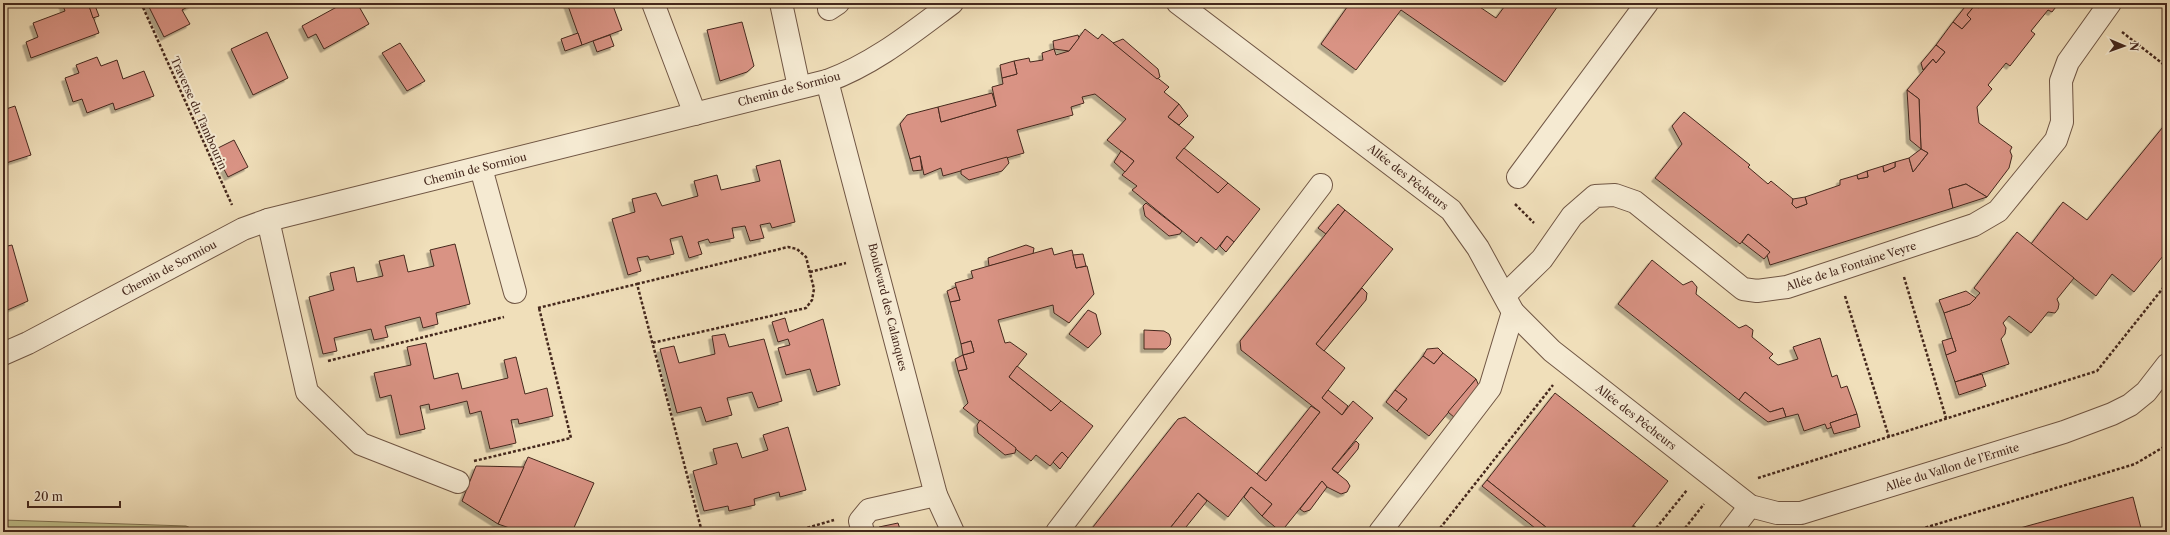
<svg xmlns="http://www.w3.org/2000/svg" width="2170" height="535" viewBox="0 0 2170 535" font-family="'Libre Caslon Text',serif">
	<defs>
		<filter id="shadow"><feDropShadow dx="-3.5" dy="3.5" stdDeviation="0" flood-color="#0004"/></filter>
	</defs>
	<rect width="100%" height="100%" fill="#f0dfba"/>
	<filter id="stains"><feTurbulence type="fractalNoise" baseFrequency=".005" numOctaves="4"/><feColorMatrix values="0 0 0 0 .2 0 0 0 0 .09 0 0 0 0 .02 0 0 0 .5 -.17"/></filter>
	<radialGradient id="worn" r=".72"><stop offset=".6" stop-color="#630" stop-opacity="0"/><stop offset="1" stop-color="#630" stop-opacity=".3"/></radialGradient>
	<polygon fill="#c0c08b" stroke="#827454" points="3,520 186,526 200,532 3,532"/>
	<g fill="#d99384" stroke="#45281d" filter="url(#shadow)">
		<polygon points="62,3 88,3 99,33 31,58 26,42 38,37 33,23 65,11"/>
		<polygon points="88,3 94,3 99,16 93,18"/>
		<polygon points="147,3 192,3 193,4 182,10 190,24 164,37"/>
		<polygon points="344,3 357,3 369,24 324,49 316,34 308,38 302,26"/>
		<polygon points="567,3 612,3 622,30 582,45"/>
		<polygon points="1350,3 1474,3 1496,18 1507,3 1560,3 1505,82 1401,10 1356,70 1321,44"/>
		<polygon points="1968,3 1983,3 1979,8 1975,5 1967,15 1971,19 1962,29 1953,22"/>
		<polygon points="1983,3 2059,3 2052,12 2048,10 2031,31 2035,34 2010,66 2006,63 1988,85 1992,89 1977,107 1979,123 2012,147 2010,151 2012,156 2009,168 1987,197 1966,184 1949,189 1953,208 1770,265 1767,255 1770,252 1748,234 1740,244 1655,178 1682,144 1672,126 1684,112 1750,165 1748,167 1768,184 1771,181 1793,199 1792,204 1796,208 1807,204 1805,197 1840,185 1840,180 1857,175 1858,179 1868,177 1867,171 1883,166 1884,172 1895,167 1895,162 1909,158 1913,172 1928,153 1921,149 1919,99 1907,90 1933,59 1936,63 1945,52 1936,45 1953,22 1962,29 1971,19 1967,15 1975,5 1979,8"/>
		<polygon points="742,22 754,66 747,72 720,81 707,30"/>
		<polygon points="1085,29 1098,39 1102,34 1169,87 1164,92 1179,104 1168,117 1194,137 1176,158 1218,193 1228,183 1260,209 1234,242 1227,236 1216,250 1201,237 1197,243 1132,190 1137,186 1122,175 1134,161 1107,140 1126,119 1095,94 1082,97 1084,103 1071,107 1073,115 1017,130 1024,153 943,176 941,168 924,175 920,156 910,159 900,124 907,115 938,107 941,122 996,106 992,87 1003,84 1002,78 1017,74 1014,61 1029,58 1030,62 1043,60 1042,53 1054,49 1056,55 1069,51"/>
		<polygon points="267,32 288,78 253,95 231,49"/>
		<polygon points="578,33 582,45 565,51 561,39"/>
		<polygon points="610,35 614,46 597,52 593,41"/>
		<polygon points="1078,35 1079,38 1069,51 1054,49 1053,41"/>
		<polygon points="1123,39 1158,69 1160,77 1157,79 1113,43"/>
		<polygon points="400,43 425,81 407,91 382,53"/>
		<polygon points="1936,45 1945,52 1936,63 1933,59 1923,70 1921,63"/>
		<polygon points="97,57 101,66 117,60 123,79 144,71 154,96 115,110 113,103 87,113 82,99 73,102 65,78 79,73 76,65"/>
		<polygon points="1014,61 1017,74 1002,78 1000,65"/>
		<polygon points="1907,90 1919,99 1921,149 1910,140"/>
		<polygon points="992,93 996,106 941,122 938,107"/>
		<polygon points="1179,104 1188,116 1179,125 1168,117"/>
		<polygon points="15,106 31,155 3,164 3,110"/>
		<polygon points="2167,122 2167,251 2134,292 2112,274 2096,296 2031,244 2063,202 2087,220"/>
		<polygon points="234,140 248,167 228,177 214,150"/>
		<polygon points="1184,148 1228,183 1218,193 1176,158"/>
		<polygon points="1921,149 1928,153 1913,172 1909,158"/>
		<polygon points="1121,151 1134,161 1125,172 1114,162"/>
		<polygon points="920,156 922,170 913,171 910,159"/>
		<polygon points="1007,157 1009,163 1002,171 969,180 961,174 961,170"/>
		<polygon points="780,160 795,222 772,228 770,223 760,225 764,238 750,241 745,226 732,228 734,238 710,243 708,239 698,242 702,254 689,258 682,236 670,239 674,254 650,260 648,256 637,258 641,271 628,275 612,219 635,212 632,199 656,193 662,206 698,196 694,181 717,175 721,190 760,181 756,166"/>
		<polygon points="1895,162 1895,167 1884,172 1883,166"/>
		<polygon points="1867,171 1868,177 1858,179 1857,175"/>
		<polygon points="1966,184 1987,197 1953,208 1949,189"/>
		<polygon points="1805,197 1807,204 1796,208 1792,204 1793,199"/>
		<polygon points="1146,203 1182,231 1180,234 1169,236 1145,216 1143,206"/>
		<polygon points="1338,204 1345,210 1326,234 1318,228"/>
		<polygon points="1345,210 1393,249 1316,344 1345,368 1322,398 1342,415 1353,401 1373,418 1332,469 1347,481 1350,486 1347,492 1341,494 1327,487 1322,481 1281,532 1262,516 1272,504 1251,487 1228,517 1198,493 1167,532 1089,532 1178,419 1185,417 1266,481 1320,412 1241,350 1240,341"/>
		<polygon points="2017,232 2074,278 2057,299 2059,304 2058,309 2055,313 2048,312 2031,333 2009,316 2003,323 2006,328 2005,334 2001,339 2009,364 1955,382 1946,355 1956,351 1944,313 1970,304 1980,293 1974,288"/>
		<polygon points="1748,234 1770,252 1764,259 1742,242"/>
		<polygon points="1227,236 1234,242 1226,252 1220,246"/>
		<polygon points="455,244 470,304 436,313 438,324 423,328 420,317 385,326 388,337 374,340 371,329 334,338 337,351 323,354 309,297 334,290 330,273 354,267 357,282 383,276 379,261 404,255 408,272 434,266 430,250"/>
		<polygon points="12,245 28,301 3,312 3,247"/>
		<polygon points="1026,245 1034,248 1033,254 989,266 988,258"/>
		<polygon points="1052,248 1054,255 1072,250 1076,268 1087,266 1094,294 1069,323 1054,313 1053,305 998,320 1005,343 1010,342 1027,354 1009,377 1051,411 1061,401 1093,426 1068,458 1062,452 1050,466 1036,455 1031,461 963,408 968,403 958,371 967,369 963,355 974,352 971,341 961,344 950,302 960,300 955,283 973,278 971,271"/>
		<polygon points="1083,254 1086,266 1076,268 1073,255"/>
		<polygon points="1652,260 1683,285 1692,281 1697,287 1696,294 1739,328 1746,325 1753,330 1752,337 1773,354 1769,358 1778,365 1798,359 1793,347 1820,338 1832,377 1837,375 1841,388 1847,386 1857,414 1830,423 1832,427 1827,429 1825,424 1804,431 1798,414 1786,417 1783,408 1770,412 1745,392 1739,400 1618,304"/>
		<polygon points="956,287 960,300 950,302 947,291"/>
		<polygon points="1362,288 1367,293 1366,300 1324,351 1316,344"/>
		<polygon points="1966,291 1976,298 1970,304 1944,313 1939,300"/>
		<polygon points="1088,310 1096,314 1101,334 1088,348 1069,334"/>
		<polygon points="785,318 789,332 823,319 840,385 817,392 810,369 786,375 778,348 790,345 788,339 778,342 772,322"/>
		<polygon points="1144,330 1164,331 1169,334 1171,339 1170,345 1166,349 1144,349"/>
		<polygon points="725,334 729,347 764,339 782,401 758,408 752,392 727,398 732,415 706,422 701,407 677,413 660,349 674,346 679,363 715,354 712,336"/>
		<polygon points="1952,338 1956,351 1946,355 1942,341"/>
		<polygon points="971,341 974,352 963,355 961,344"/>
		<polygon points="426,343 434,379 458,373 462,389 508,378 504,360 516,357 525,394 547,388 553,416 519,424 518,419 511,420 516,443 490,449 481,411 470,414 467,401 430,410 429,404 420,406 425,429 400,435 391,395 380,398 374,373 411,365 407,347"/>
		<polygon points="1438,348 1443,353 1434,364 1423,356 1427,349"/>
		<polygon points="1443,353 1476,379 1429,436 1397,411 1407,399 1395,390 1423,356 1434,364"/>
		<polygon points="963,355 967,369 958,371 955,359"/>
		<polygon points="1017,366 1061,401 1051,411 1009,377"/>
		<polygon points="1982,374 1986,386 1959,395 1955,382"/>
		<polygon points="1476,379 1479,386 1455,418 1448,412"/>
		<polygon points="1328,390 1348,406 1342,415 1322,398"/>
		<polygon points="1395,390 1407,399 1397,411 1386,402"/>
		<polygon points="1745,392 1770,412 1783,408 1786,417 1768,422 1739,400"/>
		<polygon points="1555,393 1668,481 1628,532 1552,532 1487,480"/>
		<polygon points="1311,406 1320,412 1266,481 1257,474"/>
		<polygon points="1857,414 1860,427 1834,434 1830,423"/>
		<polygon points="980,420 1016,448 1015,453 1005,455 978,433 977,425"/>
		<polygon points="788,427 806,490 780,497 779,492 754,499 755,505 729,511 728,506 704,511 693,471 717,464 713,449 737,443 742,458 768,450 763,435"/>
		<polygon points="1356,441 1359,444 1358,449 1338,473 1332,469"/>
		<polygon points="1062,452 1068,458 1060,469 1053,462"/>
		<polygon points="528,457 594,483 572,532 521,532 498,524"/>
		<polygon points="476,466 524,467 498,524 462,501"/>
		<polygon points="1487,480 1552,532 1540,532 1482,486"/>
		<polygon points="1322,481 1327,487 1310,510 1304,512 1300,509"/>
		<polygon points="1251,487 1272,504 1262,516 1244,497"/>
		<polygon points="1198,493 1207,501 1182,532 1167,532"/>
		<polygon points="2133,497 2142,532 2021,532 2020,528"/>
		<polygon points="898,523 901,532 880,532 879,527"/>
	</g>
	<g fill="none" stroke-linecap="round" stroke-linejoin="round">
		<g stroke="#705644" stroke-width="24">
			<g id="minor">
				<polyline points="653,3 695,114"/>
				<polyline points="781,3 799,87"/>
				<polyline points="1178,3 1451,210 1478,248 1513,312 1552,351 1750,506 1777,513 1801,513 2064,432 2112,414 2130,405 2146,392 2167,365"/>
				<polyline points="829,9 838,3"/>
				<polyline points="827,81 936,495 953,532"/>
				<polyline points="481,168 515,292"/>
				<polyline points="1518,177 1647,3"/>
				<polyline points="268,220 307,392 361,444 458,482"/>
				<polyline points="1505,295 1542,259 1572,216 1595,196 1615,195 1635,202 1743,289 1757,291 1787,287 1974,225 1998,211 2056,140 2062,122 2061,81 2068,62 2110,3"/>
				<path d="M3,354L28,343L243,229L268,220L827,81C874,64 913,32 952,3"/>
				<polyline points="863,532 860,521 869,510 936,495"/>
				<polyline points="1057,532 1321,185"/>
				<polyline points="1380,532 1490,388 1513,312"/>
				<polyline points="1730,532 1750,506"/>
			</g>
		</g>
		<g stroke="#45281d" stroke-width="2.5" stroke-dasharray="3 2" stroke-linecap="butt">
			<polyline points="141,3 232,205"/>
			<polyline points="2122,32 2167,67"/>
			<polyline points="1515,204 1534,223"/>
			<polyline points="810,272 846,263"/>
			<polyline points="1904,277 1946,418"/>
			<polyline points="637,284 788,247 797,249 806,257 814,289 812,300 806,308 652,343"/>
			<polyline points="1845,296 1889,437"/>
			<polyline points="538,308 637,284 702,532"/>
			<polyline points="328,361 504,317"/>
			<polyline points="474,461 571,438 539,308"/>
			<polyline points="1758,478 2097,371 2167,283"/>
			<polyline points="1633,526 1641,532"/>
			<polyline points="793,532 834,520"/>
			<polyline points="1437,532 1553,385"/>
			<polyline points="1653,532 1687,490"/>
			<polyline points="1682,532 1704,504"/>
			<polyline points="1911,532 2135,464 2167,445"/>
		</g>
		<use href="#minor" stroke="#f5ead2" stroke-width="22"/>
	</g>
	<g text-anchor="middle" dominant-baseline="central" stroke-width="4" stroke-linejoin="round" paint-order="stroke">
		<g font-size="11" fill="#45281d" stroke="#f5ead2">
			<text transform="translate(789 89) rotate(-15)">Chemin de Sormiou</text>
			<text transform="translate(199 113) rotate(66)">Traverse du Tambourin</text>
			<text transform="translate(475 169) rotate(-14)">Chemin de Sormiou</text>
			<text transform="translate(1408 177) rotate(38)">Allée des Pêcheurs</text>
			<text transform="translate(1851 266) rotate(-18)">Allée de la Fontaine Veyre</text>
			<text transform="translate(169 268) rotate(-28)">Chemin de Sormiou</text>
			<text transform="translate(888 307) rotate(76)">Boulevard des Calanques</text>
			<text transform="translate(1636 417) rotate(38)">Allée des Pêcheurs</text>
			<text transform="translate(1952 467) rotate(-17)">Allée du Vallon de l’Ermite</text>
		</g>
	</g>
	<rect width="2170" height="535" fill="none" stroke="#f0dfba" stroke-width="16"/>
	<rect x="4" y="4" width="2162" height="527" fill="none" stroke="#45281d" stroke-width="2"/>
	<rect x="8" y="8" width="2154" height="519" fill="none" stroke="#45281d"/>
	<g transform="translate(2124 46) rotate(92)" stroke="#f5ead2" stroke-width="3" paint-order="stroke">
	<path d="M0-3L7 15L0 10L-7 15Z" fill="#45281d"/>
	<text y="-6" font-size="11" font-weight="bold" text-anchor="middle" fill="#45281d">N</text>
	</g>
	<path d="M28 501v6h92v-6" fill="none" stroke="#45281d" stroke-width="2"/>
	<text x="34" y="501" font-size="12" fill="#45281d" stroke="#f5ead2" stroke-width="3" paint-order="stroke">20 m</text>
	<rect width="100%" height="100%" filter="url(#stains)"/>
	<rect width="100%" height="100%" fill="url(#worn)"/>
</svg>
